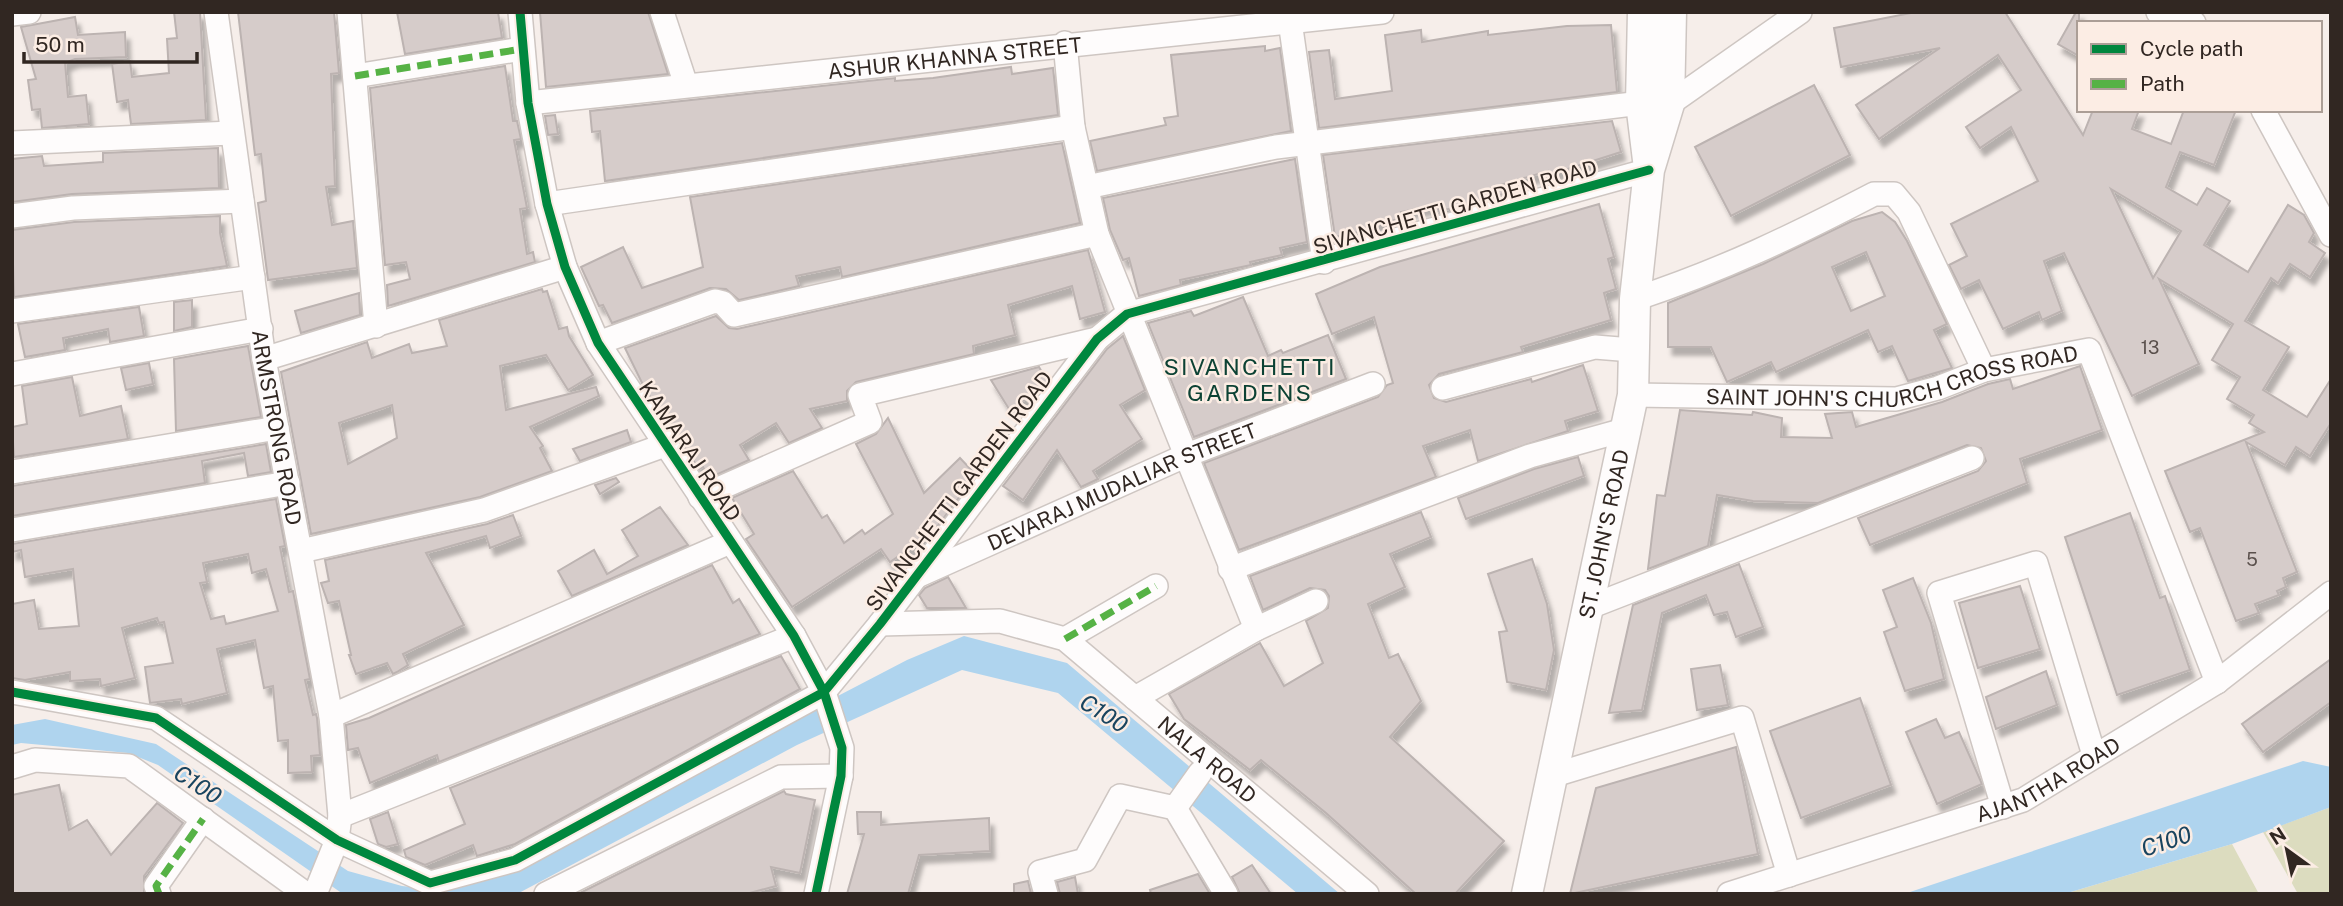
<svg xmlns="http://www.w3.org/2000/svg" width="2343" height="906" viewBox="0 0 2343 906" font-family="'Public Sans',sans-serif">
	<defs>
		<filter id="shadow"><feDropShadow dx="4.5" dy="8" stdDeviation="2" flood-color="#0004"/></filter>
	</defs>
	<rect width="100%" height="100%" fill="#f6eeea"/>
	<g fill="#dcdcbf">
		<polygon points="2331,807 2331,894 2298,894 2263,832"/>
		<polygon points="2232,844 2259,894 2064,894"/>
	</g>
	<g fill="#afd4ee">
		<polygon points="964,636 1067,663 1340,894 1298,894 1058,693 962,670 797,745 517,894 343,894 158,765 128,753 21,743 12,745 12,725 45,719 156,744 348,871 402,886 448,891 505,869 907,660"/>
		<polygon points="2303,761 2331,767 2331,807 2232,844 2064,894 1904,894"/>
	</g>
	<g fill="#d6ccca" stroke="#bcb3b1" stroke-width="2" fill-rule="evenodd" filter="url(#shadow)">
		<polygon points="174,12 200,12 206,120 131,124 128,100 117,102 112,64 130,61 132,77 169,73 167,39 177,38"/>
		<polygon points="238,12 334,12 339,73 331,74 335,186 326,187 332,225 353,221 357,268 268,280 258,203 266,201 261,154 255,155"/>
		<polygon points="397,12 498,12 502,38 405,54"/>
		<polygon points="540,12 648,12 668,74 546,87"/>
		<path d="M1916,12H2005L2083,135L2093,110H2139L2132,129L2171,144L2184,110H2236L2214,165L2180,152L2166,187L2197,205L2207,188L2230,201L2204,245L2248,272L2288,205L2304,215L2314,233L2309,242L2325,253L2310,277L2290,264L2278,283L2271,278L2245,321L2289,347L2263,390L2307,417L2331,379V423L2310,456L2296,447L2285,465L2246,442L2297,572L2283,578L2286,587L2277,591L2279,595L2255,604L2259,613L2236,621L2200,528L2190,532L2165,471L2264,432L2249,423L2254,415L2227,399L2240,377L2212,360L2233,324L2159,279L2199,364L2132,396L2064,253L2044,261L2062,311L2042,320L2039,312L2003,329L1979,280L1961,289L1949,265L1967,256L1951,224L2038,181L2011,127L1980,148L1966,127L2021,90L1998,55L1879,139L1856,105L1940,48L1841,67L1834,28ZM2111,189L2181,231L2153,278Z"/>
		<polygon points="2076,12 2079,12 2079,56 2058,44"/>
		<polygon points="75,17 78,35 125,32 126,57 75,59 65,63 68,97 86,95 89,124 42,128 40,109 32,110 28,80 36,79 21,27"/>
		<polygon points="1611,25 1617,92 1319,128 1309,52 1329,50 1335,99 1392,91 1385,35 1421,30 1422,42 1488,31 1488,35 1567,26"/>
		<polygon points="1265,46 1265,51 1280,48 1291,131 1097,171 1090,141 1166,125 1164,118 1178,116 1171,55"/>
		<polygon points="505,66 513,121 517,121 521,139 514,140 527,208 520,209 527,254 533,252 535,262 388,306 387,285 410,279 406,262 385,265 370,88"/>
		<polygon points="1011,67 1012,74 1053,68 1058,115 605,181 600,131 592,132 590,111 895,78 895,81 933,78"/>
		<polygon points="1814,85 1850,155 1731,216 1695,147"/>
		<polygon points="555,115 558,134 548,135 545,116"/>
		<polygon points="1612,121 1621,152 1549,175 1548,171 1501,185 1503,194 1463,206 1439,211 1438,205 1401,212 1402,218 1372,226 1373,229 1335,237 1323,155"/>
		<polygon points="1062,143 1080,223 842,277 840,267 796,276 799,286 739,300 726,289 710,288 612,323 603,305 599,306 581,267 623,247 642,288 703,267 690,197"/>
		<polygon points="218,148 219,188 72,194 12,202 12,159 42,156 44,166 103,162 103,153"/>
		<polygon points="1295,159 1307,242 1280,248 1282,255 1250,262 1251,265 1180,280 1181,285 1139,296 1129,258 1123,260 1110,230 1103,198"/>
		<polygon points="1599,204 1614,257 1608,259 1616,289 1604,293 1611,320 1521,347 1523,352 1439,374 1429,385 1434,398 1446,402 1531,379 1532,382 1583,365 1598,411 1565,421 1568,431 1478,461 1470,430 1423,446 1436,477 1239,550 1204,463 1378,397 1387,385 1393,383 1374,317 1332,334 1316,294 1380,267"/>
		<path d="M1882,212L1895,222L1907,241L1947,324L1934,330L1952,368L1908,381L1892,346L1878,352L1868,330L1776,372L1771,362L1727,382L1711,347H1668V303L1763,264L1852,221ZM1866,252L1885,296L1851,311L1832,267Z"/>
		<polygon points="220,216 220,233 227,266 14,297 12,230 74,222"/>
		<polygon points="1088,250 1105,312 1080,319 1072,286 1008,305 1015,335 973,346 974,354 856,382 847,391 847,401 810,409 822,428 789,443 776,423 740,445 749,460 709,478 703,467 699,469 645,389 625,348 716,316 729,328 737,329"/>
		<path d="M542,289L543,292L547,291L559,329L567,327L569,336L593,375L568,390L546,355L500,366L506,410L596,387L599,396L530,427L543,446L540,448L552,471L480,497L311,534L281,372L367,342L372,358L409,344L412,353L447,346L439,320ZM392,405L397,438L348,464L339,423Z"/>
		<polygon points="359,293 360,315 301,333 295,311"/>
		<polygon points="1243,297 1268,356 1281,350 1283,353 1328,335 1346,379 1194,437 1148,323 1191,311 1194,316"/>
		<polygon points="192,300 192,327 174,331 174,302"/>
		<polygon points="139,307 144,336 110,342 108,329 63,338 65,350 25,357 18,324"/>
		<polygon points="1123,336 1145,390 1120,405 1142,439 1093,471 1098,479 1081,487 1057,450 1023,500 1003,486 1107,349"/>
		<polygon points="248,346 261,417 176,431 174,359"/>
		<polygon points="149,363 153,384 126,390 121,368"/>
		<polygon points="2080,366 2102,430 2020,459 2027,483 1870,545 1858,518 1978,471 1986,461 1981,448 1967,445 1818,503 1753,501 1717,495 1708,546 1648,569 1657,495 1665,496 1680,410 1752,415 1753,412 1782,418 1781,437 1832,438 1825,414 1852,412 1856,427 1942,402 1988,384 2010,379 2013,389"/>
		<polygon points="1039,367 1047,381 1030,404 1026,399 1009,409 991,380"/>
		<polygon points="72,377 80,416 121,406 128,439 14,457 12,427 27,424 22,386"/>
		<polygon points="888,418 924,493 960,458 976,475 933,532 912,547 890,562 881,549 792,607 746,539 754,534 732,498 793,471 822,518 827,515 844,543 862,530 865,534 893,514 856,444 876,434"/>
		<polygon points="627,430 631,442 580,461 573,449"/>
		<polygon points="266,444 271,472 248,476 244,453 202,461 205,483 12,516 12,486"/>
		<polygon points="1578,457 1584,476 1466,519 1458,498 1534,469"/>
		<polygon points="616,478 619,482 600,494 595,485"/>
		<path d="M276,499L285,546L280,547L289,592L293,591L310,679L305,680L313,715L316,714L317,718L320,755L311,756L312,772L288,773V740L278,741L273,686L264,688L255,640L217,649L227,693L182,704L181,699L150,703L145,667L173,663L164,622L159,623L157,618L122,628L135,678L101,686L100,679L70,681V672L25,680L12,678V604L34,600L39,629L79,626L73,569L25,577L21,550L12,552V544ZM248,554L252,573L266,569L278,611L226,624L224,616L211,619L200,583L207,582L203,563Z"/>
		<polygon points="660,507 688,545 572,596 558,571 594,550 607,574 638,556 622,530"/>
		<polygon points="1421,512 1431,537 1390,554 1405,587 1368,604 1389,658 1398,654 1421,701 1390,737 1504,841 1455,894 1416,894 1326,813 1261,760 1250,770 1184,719 1169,694 1260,643 1284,686 1323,663 1306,621 1328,608 1329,596 1325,590 1310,588 1263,610 1250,576"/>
		<polygon points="2130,513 2160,598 2165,596 2190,670 2117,695 2065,537"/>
		<polygon points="513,515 521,536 490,548 486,536 426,553 464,625 403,654 408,665 397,672 393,674 387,663 356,674 349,655 351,655 339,601 328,603 321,583 329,581 325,560 487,524"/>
		<polygon points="1532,559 1547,604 1554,650 1546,690 1507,682 1499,632 1507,631 1488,574"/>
		<polygon points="1739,564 1763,627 1736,637 1727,612 1714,615 1706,595 1662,613 1642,710 1609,713 1633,605"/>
		<polygon points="712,565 733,603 739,599 760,634 439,762 437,755 370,783 358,748 348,750 346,725 369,718"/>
		<polygon points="948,577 966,608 927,608 919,595 925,588"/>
		<polygon points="1913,578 1931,623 1944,679 1905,691 1884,632 1897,627 1883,590"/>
		<polygon points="2020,586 2040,649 1978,668 1959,603"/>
		<polygon points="781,656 800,689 515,844 477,856 473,845 425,865 406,857 404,850 465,824 450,788"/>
		<polygon points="2331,659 2331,702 2263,752 2242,724"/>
		<polygon points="1720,665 1728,705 1697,710 1691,669"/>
		<polygon points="2046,671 2057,705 1996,729 1986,697"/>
		<polygon points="1860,698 1891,785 1801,818 1770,731"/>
		<polygon points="1936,719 1945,738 1959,732 1982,784 1937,804 1906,732"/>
		<polygon points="1736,747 1758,854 1570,894 1596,788"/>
		<polygon points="59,785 69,830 87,820 111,855 157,803 183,823 144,876 144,894 12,894 12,795"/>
		<polygon points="784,791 786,794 815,800 800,873 771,867 776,886 746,894 578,894"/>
		<polygon points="388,812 398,844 386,847 378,844 370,819"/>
		<polygon points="857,812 881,812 881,825 989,818 990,851 919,855 908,894 847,894 864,834 858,834"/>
		<polygon points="1252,865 1271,894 1240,894 1232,877"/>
		<polygon points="1198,874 1210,894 1151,894 1150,890"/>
		<polygon points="1075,877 1078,894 1060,894 1057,882"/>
		<polygon points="1028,881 1031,894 1014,894 1014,884"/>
	</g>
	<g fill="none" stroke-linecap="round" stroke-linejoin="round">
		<g stroke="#cec6c2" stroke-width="26">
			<g id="minor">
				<path id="s1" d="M216,12L264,359L331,716L340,816L337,840L315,894"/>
				<polyline points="349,12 376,326"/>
				<polyline points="520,12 528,103 547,204 565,267 598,343 794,636 824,692 842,748 841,776 816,894"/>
				<polyline points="662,12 686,85"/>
				<polyline points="2158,12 2194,23"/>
				<polyline points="12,14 29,12"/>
				<polyline points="1290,21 1324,262"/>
				<polyline points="1065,43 1073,127 1097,234 1256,629"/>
				<polyline points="355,76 522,49"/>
				<path id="s2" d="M528,103L1382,12"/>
				<polyline points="1656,106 1669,104 1800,12"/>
				<polyline points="2263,110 2331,235"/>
				<polyline points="12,143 231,133"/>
				<polyline points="1087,187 1276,147 1641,103"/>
				<polyline points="547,204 1073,127"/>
				<polyline points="12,216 73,208 242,201"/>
				<path d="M1635,299C1723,270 1793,236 1874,194H1894L1909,212L1984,370"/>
				<polyline points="12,311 253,277"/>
				<polyline points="598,343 715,301 723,303 734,315 1097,234"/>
				<polyline points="264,359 565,267"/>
				<polyline points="12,374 261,329"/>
				<polyline points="1443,388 1595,347 1632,350"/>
				<path id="s3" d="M1633,395L1896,399L1938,388L1984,370L2089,350L2217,682"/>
				<polyline points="12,472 277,428"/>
				<polyline points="700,497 870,422 860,395 1097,339"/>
				<polyline points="12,530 288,483"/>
				<polyline points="301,551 484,510 665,445"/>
				<polyline points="1230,569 1530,456 1624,430"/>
				<path id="s4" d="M915,577L1187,455L1373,384"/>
				<polyline points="1587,608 1972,458"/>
				<path id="s5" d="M880,624L1000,621L1065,639L1367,894"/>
				<polyline points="1065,639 1156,586"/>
				<polyline points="12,692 156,718 337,840 430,883 515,860 824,692 880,624 1097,339 1127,314 1649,170"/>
				<polyline points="1135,698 1256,629 1316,601"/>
				<polyline points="331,716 730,542"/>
				<polyline points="12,767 35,760 129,766 306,894"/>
				<polyline points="1551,776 1742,718 1789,875"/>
				<polyline points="2003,807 1939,593 2036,563 2094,755"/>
				<polyline points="1175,808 1226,894"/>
				<polyline points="340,816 794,636"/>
				<polyline points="159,894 156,886 203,819"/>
				<polyline points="546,894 781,777 841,776"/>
				<polyline points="1046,894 1040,872 1085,860 1120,796 1175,808 1200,773"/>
				<path id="s6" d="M1729,894L2023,800L2217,682L2331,593"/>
			</g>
		</g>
		<g stroke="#cec6c2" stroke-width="33">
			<g id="major">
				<polyline points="1643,12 1641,103 1648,160"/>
				<path id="s7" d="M1527,894L1633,395L1635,299L1649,170L1669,104L1671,12"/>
			</g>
		</g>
		<use href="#minor" stroke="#fefcfc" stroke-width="23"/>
		<use href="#major" stroke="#fefcfc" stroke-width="30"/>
		<g stroke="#56b245" stroke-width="7" stroke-dasharray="14 7" stroke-linecap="butt">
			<polyline points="355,76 522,49"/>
			<polyline points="1065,639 1156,586"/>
			<polyline points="159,894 156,886 203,819"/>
		</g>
		<g stroke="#fcede4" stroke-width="13">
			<g id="cycleway">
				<polyline points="520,12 528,103 547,204 565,267 598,343 794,636 824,692 842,748 841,776 816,894"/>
				<polyline points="12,692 156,718 337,840 430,883 515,860 824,692 880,624 1097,339 1127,314 1649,170"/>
			</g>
		</g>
		<use href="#cycleway" stroke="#00873e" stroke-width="9"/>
	</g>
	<g text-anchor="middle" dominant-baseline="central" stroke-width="5" stroke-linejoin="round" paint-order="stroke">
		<g font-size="18" fill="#5a504c">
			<text x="2150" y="347">13</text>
			<text x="2252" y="559">5</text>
		</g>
		<g font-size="21" fill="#312722" stroke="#fcede4">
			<text stroke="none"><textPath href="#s2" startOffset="429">ASHUR KHANNA STREET</textPath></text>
			<text transform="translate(1455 207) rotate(-16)">SIVANCHETTI GARDEN ROAD</text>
			<text stroke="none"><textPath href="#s3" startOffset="262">SAINT JOHN'S CHURCH CROSS ROAD</textPath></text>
			<text stroke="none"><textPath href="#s1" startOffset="420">ARMSTRONG ROAD</textPath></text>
			<text transform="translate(690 451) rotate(56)">KAMARAJ ROAD</text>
			<text stroke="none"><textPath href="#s4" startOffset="226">DEVARAJ MUDALIAR STREET</textPath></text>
			<text transform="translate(959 491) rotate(-53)">SIVANCHETTI GARDEN ROAD</text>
			<text stroke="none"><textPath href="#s7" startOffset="368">ST. JOHN'S ROAD</textPath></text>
			<text stroke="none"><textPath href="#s5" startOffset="374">NALA ROAD</textPath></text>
			<text stroke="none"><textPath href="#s6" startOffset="340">AJANTHA ROAD</textPath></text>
		</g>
		<g font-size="23" letter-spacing="2" fill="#0c4234" stroke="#fcede4">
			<text x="1250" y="366">SIVANCHETTI<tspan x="1250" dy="26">GARDENS</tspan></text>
		</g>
		<g font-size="23" font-style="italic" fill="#19445f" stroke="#fcede4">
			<text transform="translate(1104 713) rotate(32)">C100</text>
			<text transform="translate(198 784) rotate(33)">C100</text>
			<text transform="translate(2166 841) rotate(-18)">C100</text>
		</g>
	</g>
	<rect width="2343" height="906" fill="none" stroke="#312722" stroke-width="28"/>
	<rect x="2077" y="21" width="245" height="91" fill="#fcede4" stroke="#ab9e96" stroke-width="2"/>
	<rect x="2091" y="44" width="35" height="10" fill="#00873e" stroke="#ab9e96" stroke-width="2"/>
	<text x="2140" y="56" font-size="21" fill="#312722">Cycle path</text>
	<rect x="2091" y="79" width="35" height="10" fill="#56b245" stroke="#ab9e96" stroke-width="2"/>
	<text x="2140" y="91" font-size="21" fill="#312722">Path</text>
	<g transform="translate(2287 850) rotate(327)" stroke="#fcede4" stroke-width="5" paint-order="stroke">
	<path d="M0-5L12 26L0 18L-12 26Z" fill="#312722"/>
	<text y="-10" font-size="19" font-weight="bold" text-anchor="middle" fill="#312722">N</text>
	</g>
	<path d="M24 52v10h173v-10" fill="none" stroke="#312722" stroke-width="3.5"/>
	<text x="35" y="52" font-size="21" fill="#312722" stroke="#fcede4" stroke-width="5" paint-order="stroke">50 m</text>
</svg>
